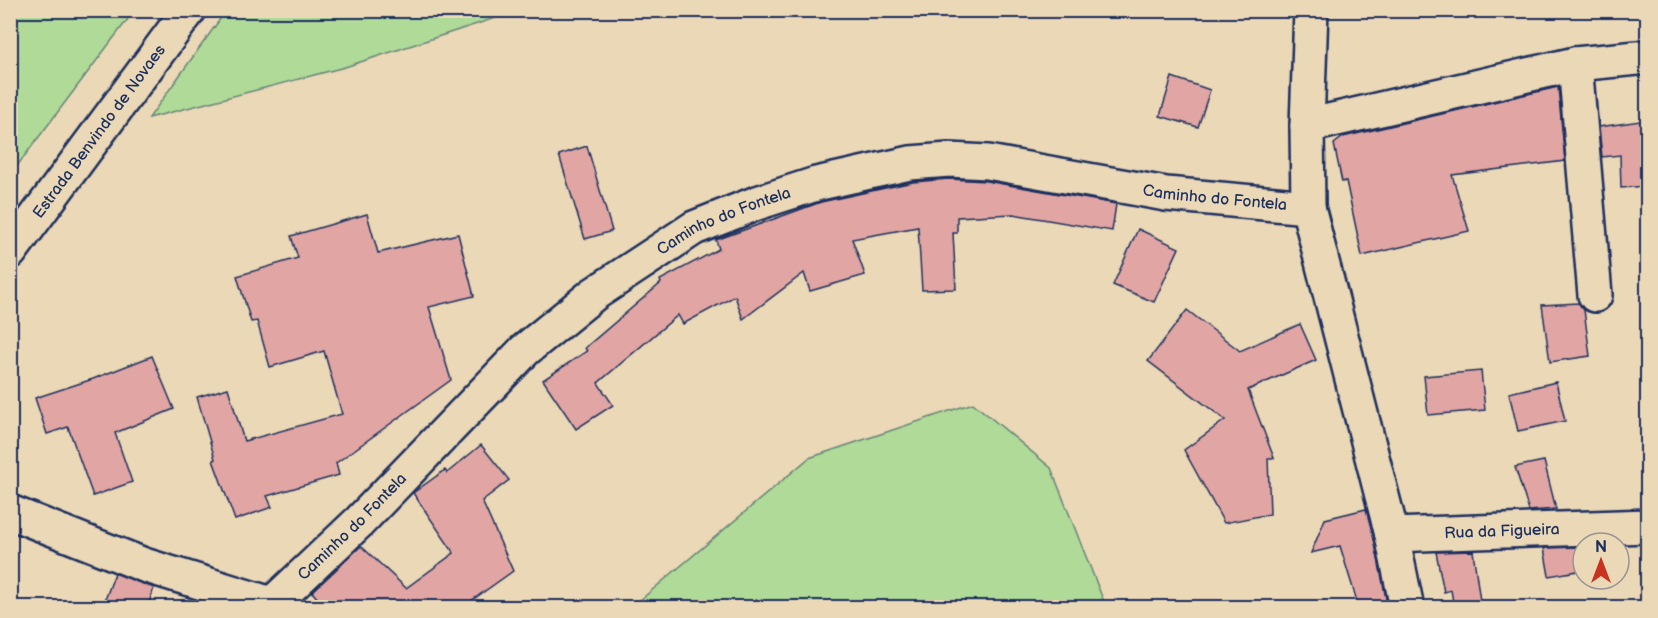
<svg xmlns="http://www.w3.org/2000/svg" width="1658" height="618" viewBox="0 0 1658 618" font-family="'Balsamiq Sans',sans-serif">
	<rect width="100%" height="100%" fill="#ebd8b6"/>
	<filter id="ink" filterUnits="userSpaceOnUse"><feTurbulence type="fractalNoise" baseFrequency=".0167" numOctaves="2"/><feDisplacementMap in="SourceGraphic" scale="12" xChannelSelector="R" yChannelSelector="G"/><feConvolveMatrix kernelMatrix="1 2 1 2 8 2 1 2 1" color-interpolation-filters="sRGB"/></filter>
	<g filter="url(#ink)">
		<g fill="#afda97" stroke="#65847a" stroke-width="1.5">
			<polygon points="11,10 134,11 11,174 10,11"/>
			<polygon points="226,11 226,10 517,11 345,67 149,118"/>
			<polygon points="973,403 1051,468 1106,607 632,607 809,458"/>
		</g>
		<g fill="#e1a6a4" stroke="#1b2f5e" stroke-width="1.5">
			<polygon points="1172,77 1210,90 1198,127 1160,116"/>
			<polygon points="1558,87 1565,161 1452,175 1469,231 1362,256 1346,181 1342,182 1334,144 1343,137"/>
			<polygon points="1647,120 1647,186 1621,188 1620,155 1602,157 1599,127"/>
			<polygon points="587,146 612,231 585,239 559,155"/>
			<polygon points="949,179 986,181 1116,204 1112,231 1013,214 957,217 957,233 953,233 956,289 922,290 918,227 852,239 865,275 810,291 804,273 743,319 735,296 683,324 678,315 598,383 613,405 576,429 543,380 587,351 585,348 661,283 660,280 719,249 716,240 821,202 913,182"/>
			<polygon points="367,214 378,253 458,234 474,296 429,307 451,380 336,463 339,475 267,496 272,507 235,520 213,460 215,459 197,397 228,388 244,441 342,414 324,351 270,367 257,321 251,322 237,276 298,258 291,236"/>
			<polygon points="1138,229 1179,248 1154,302 1113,285"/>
			<polygon points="1579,303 1584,310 1590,356 1550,362 1542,305"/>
			<polygon points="1187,310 1240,351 1300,324 1316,360 1248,390 1274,458 1268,458 1270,514 1224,523 1184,450 1225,420 1148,361"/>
			<polygon points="152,356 174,409 115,433 132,482 93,496 68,427 47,434 35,398 93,379"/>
			<polygon points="1481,371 1485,410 1428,415 1424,376"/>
			<polygon points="1556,382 1565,421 1518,431 1509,393"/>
			<polygon points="481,445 509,480 482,501 513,571 461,608 326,608 312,592 361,546 406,588 454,553 413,493 445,470 447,473"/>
			<polygon points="1544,461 1556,509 1529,511 1515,467"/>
			<polygon points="1366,509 1374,539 1388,608 1359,608 1340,546 1311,553 1325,519"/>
			<polygon points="1583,547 1583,570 1549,576 1544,548"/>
			<polygon points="1473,551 1481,608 1454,608 1451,590 1444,592 1436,552"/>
			<polygon points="115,573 154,588 147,608 102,608"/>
		</g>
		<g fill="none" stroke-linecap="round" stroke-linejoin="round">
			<g stroke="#1b2f5e" stroke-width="38">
				<g id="street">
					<polyline points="1311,10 1307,126 1308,207 1392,535 1407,608"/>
					<polyline points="1575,64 1595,295"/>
					<polyline points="1307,126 1575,64 1648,57"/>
					<polyline points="10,512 144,565 271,604"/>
					<path id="s1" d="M1392,535L1648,526"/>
					<path id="s2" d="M268,608L360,521L525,350L594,294L694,228L757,203L816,184L910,163L949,160L988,162L1166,194L1308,207"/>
				</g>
			</g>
			<g stroke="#1b2f5e" stroke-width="38">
				<g id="secondary">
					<path id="s3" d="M10,252L189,10"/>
				</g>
			</g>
			<use href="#street" stroke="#ebd8b6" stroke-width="33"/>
			<use href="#secondary" stroke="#ebd8b6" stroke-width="33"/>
		</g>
	</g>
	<g text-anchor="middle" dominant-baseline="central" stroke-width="4.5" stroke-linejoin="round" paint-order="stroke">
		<g font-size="16" fill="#1b2f5e" stroke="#ebd8b6">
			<text stroke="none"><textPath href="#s3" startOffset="150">Estrada Benvindo de Novaes</textPath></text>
			<text stroke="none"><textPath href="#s2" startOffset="1107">Caminho do Fontela</textPath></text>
			<text stroke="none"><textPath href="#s2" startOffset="603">Caminho do Fontela</textPath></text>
			<text stroke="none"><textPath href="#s2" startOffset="117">Caminho do Fontela</textPath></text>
			<text stroke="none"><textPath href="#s1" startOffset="110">Rua da Figueira</textPath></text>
		</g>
	</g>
	<rect width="1658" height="618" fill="none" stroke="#ebd8b6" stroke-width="36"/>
	<rect x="18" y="18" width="1622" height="582" fill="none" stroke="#1b2f5e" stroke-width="2" filter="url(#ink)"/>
	<g transform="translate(1601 561)"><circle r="28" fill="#ebd8b6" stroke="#989493" stroke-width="1.5"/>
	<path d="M0-4.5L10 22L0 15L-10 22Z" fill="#c8321e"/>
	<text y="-9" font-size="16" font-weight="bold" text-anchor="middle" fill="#1b2f5e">N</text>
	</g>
</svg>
